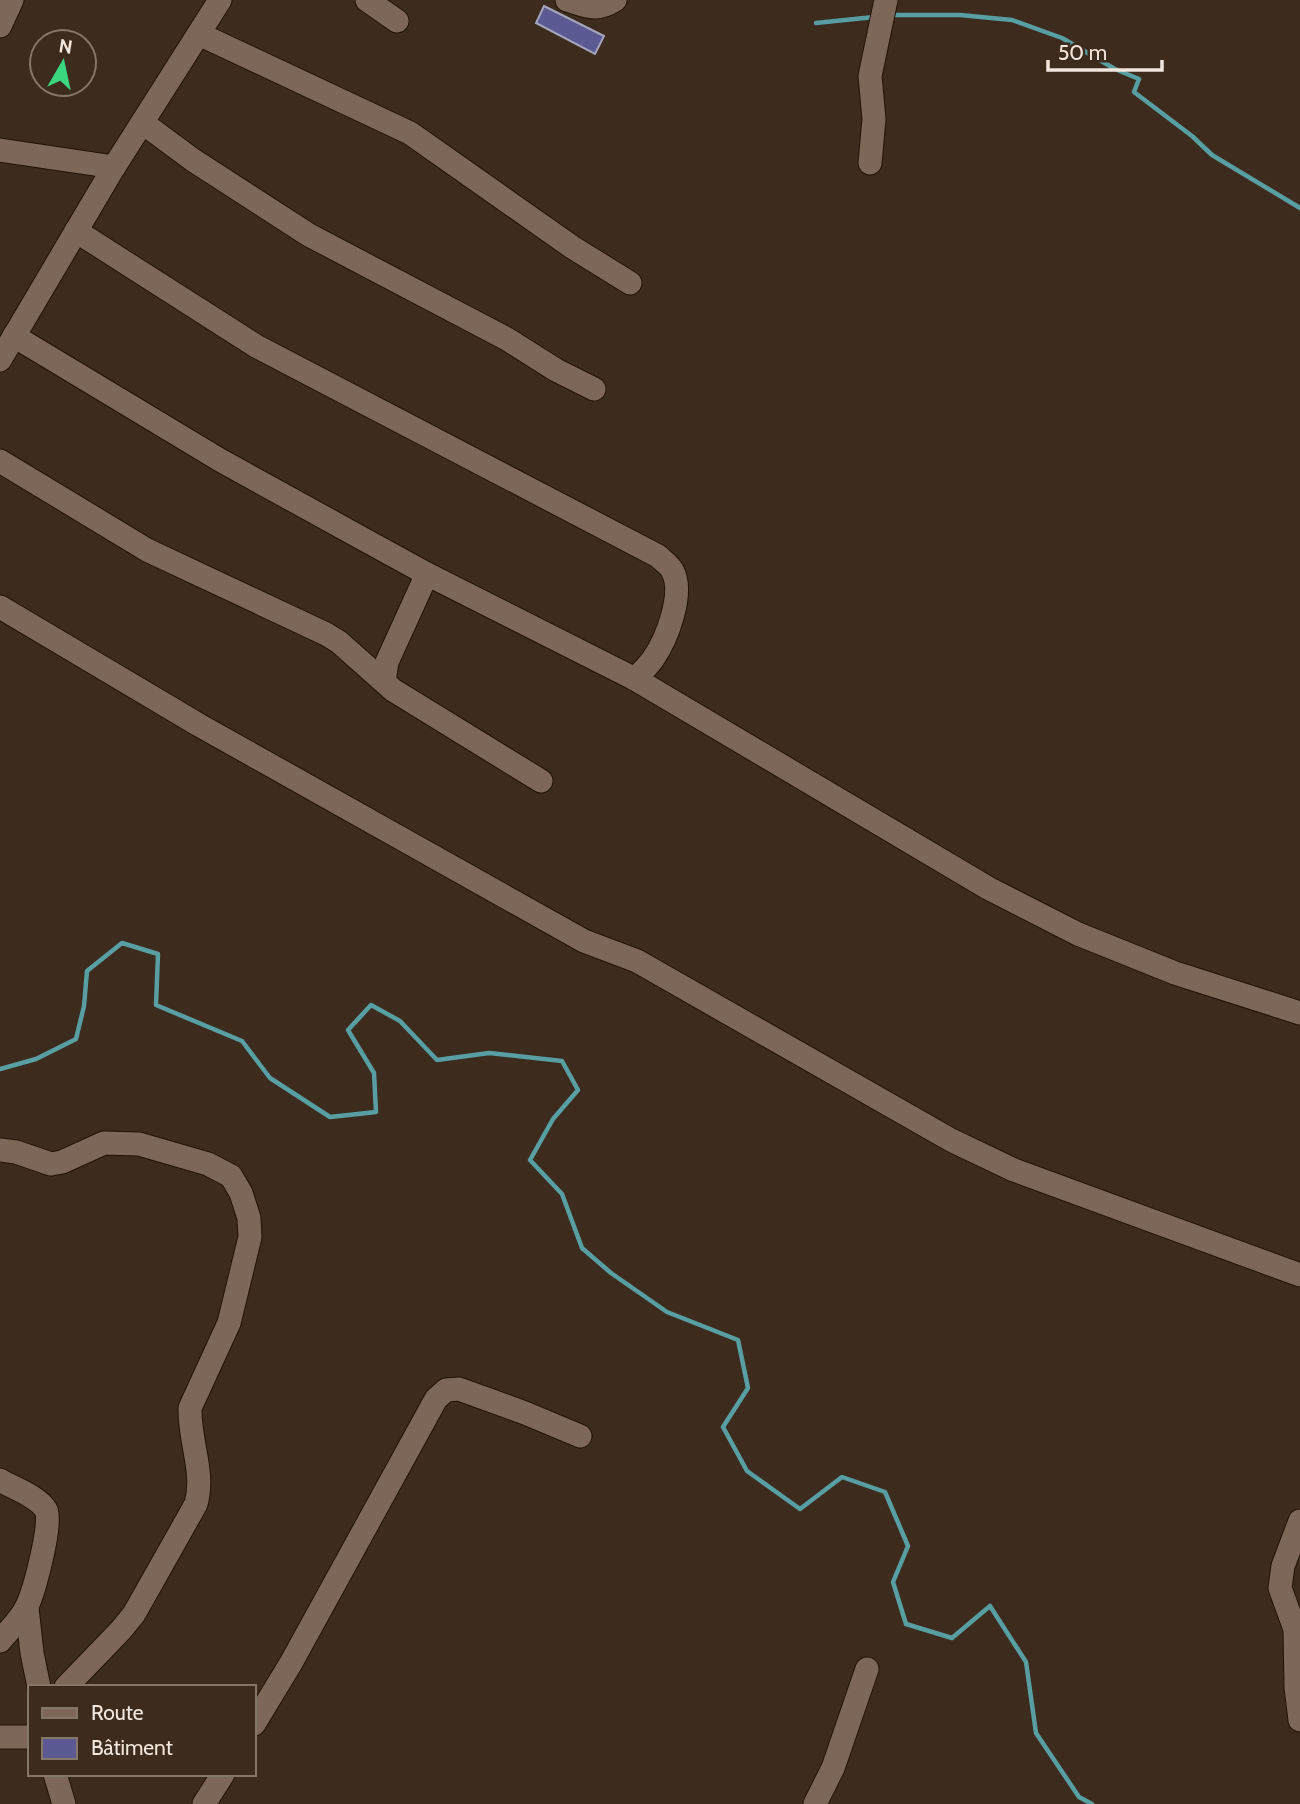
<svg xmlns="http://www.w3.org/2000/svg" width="1300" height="1804" viewBox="0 0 1300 1804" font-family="Cabin,sans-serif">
	<rect width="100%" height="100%" fill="#3d2b1d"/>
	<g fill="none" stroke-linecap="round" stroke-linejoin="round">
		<g stroke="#589fa3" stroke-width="4.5">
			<polyline points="890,15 960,15 1012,20 1062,38 1115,69 1139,79 1134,92 1192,136 1212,155 1300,208"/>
			<polyline points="816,23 874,17"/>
			<polyline points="0,1069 36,1059 76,1039 84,1006 87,971 122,943 158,954 156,1005 242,1041 270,1078 330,1117 376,1112 374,1073 348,1030 371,1005 400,1021 437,1060 489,1053 562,1061 578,1090 553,1119 530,1160 562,1194 582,1248 611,1273 667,1312 738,1340 748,1388 723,1427 747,1471 800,1509 842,1477 885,1492 908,1546 893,1582 906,1624 952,1638 990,1606 1026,1662 1036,1733 1079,1797 1092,1804"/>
		</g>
	</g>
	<polygon fill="#5b5a92" stroke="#a5a6be" stroke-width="2" points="544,6 604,36 595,54 536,23"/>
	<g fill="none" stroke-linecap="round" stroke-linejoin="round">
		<g stroke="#231306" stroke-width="25">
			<g id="minor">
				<polyline points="367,0 397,21"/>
				<path d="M567,0C587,6 596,12 615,0"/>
				<polyline points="0,26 12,0"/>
				<polyline points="199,34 410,133 572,247 630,283"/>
				<polyline points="143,123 193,160 309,235 507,339 556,370 594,389"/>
				<polyline points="0,150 114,167"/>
				<polyline points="870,163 874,119 870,76 886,0"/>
				<path d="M76,231L256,346L658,556C663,561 671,566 673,572C684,594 667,639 653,659C648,666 641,673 635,679"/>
				<polyline points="14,336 220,460 345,529 427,574 635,679 988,888 1078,934 1175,973 1300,1013"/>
				<polyline points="0,360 114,167 220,0"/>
				<polyline points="0,461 147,550 326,634 339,642 393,690 541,781"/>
				<polyline points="0,607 199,725 584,941 637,961 951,1140 1014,1170 1300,1275"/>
				<polyline points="384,681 387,662 427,574"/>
				<path d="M0,1150L16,1152L51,1164L62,1162L104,1143L139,1144L208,1164L231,1176L241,1193L249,1218L250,1237L229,1323L190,1408C189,1441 205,1472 196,1504L134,1614L121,1630L66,1687"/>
				<path d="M0,1480C13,1488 38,1496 46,1510C53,1521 34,1592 27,1606C21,1619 9,1630 0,1641"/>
				<polyline points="1300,1521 1283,1566 1280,1588 1295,1629 1296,1687 1300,1720"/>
				<polyline points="27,1608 32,1653 39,1687"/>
				<polyline points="254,1724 291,1663 436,1399 446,1390 459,1389 525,1413 580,1436"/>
				<polyline points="0,1737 30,1737"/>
				<polyline points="55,1774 64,1804"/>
				<polyline points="204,1804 223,1774"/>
				<polyline points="815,1804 833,1768 867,1669"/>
			</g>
		</g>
		<use href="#minor" stroke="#7c6758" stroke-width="23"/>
	</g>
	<rect x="28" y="1685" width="228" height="91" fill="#3d2b1d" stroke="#85766a" stroke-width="2"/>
	<rect x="42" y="1708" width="35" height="10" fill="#7c6758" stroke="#85766a" stroke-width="2"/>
	<text x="91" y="1720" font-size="21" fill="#f2e6dd">Route</text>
	<rect x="42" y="1738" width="35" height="21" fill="#5b5a92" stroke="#85766a" stroke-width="2"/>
	<text x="91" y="1755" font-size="21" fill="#f2e6dd">Bâtiment</text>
	<g transform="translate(63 63) rotate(9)"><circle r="33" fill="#3d2b1d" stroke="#85766a" stroke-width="2"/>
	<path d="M0-5L12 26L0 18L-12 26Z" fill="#3ad77f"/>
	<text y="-10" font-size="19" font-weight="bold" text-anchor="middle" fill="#f2e6dd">N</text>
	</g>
	<path d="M1048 60v10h114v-10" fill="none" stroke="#f2e6dd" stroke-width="3.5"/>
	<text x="1058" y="60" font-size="21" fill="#f2e6dd" stroke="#3d2b1d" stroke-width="5" paint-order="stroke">50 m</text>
</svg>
